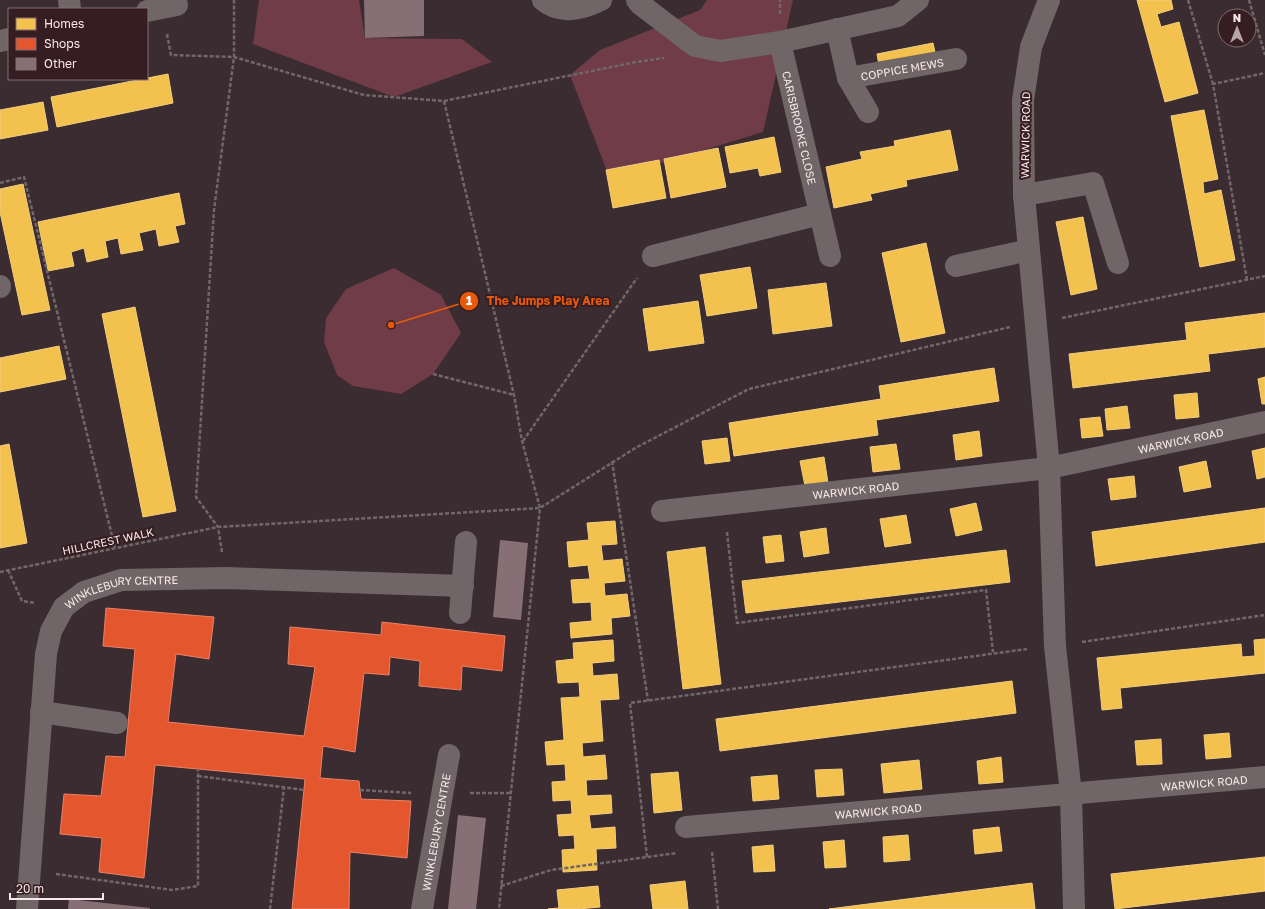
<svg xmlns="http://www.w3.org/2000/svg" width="1265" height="909" viewBox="0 0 1265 909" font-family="'Golos Text',sans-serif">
	<rect width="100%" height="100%" fill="#3a2c30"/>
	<g fill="#6f3c47">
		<polygon points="259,0 359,0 365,38 462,39 492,62 394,97 253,44"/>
		<polygon points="707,0 793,0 763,132 610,179 570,75 600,50 700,10"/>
		<polygon points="394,268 441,295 461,333 433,374 401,394 353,386 337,375 324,342 326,318 346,289"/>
	</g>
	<g fill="#f2c14e" stroke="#f4cd7d">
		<polygon points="1137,0 1171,0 1173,9 1157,14 1161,27 1179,22 1198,93 1165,102"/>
		<polygon points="933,43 938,66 881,77 877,54"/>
		<polygon points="168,74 173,103 57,127 51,97"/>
		<polygon points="43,102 48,130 0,139 0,110"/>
		<polygon points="1204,110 1218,179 1203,182 1204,194 1221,190 1235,260 1200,267 1171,116"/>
		<polygon points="950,130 958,170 906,180 907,186 870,194 872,200 834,208 826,167 862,159 860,152 895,146 894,141"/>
		<polygon points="774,137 781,172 760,176 758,168 730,173 725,147"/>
		<polygon points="718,148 726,187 671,198 664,159"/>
		<polygon points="659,160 666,198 613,208 606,170"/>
		<polygon points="23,184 50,310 22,315 0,212 0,189"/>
		<polygon points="179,193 185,224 175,226 179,242 159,246 156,229 139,233 143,250 121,254 118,238 105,241 108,257 87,262 84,248 71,252 74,266 48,271 38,222"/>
		<polygon points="1083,217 1097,289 1071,295 1056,222"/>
		<polygon points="926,243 945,333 901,342 882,253"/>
		<polygon points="750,267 757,308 707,316 700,275"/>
		<polygon points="826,283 832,326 773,334 768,290"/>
		<polygon points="698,301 704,343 649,351 643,309"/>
		<polygon points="135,307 176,511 143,517 102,314"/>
		<polygon points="1265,313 1265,347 1208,354 1210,371 1073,388 1069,354 1187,340 1185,323"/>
		<polygon points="59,346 66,379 0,392 0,358"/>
		<polygon points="994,368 999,401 876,420 878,435 734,456 729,423 881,399 879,386"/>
		<polygon points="1265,377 1265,404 1262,404 1258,379"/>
		<polygon points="1197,393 1199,417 1176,419 1174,395"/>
		<polygon points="1127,406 1130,428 1107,430 1105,409"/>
		<polygon points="1100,417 1103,436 1082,438 1080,419"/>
		<polygon points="979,431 982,456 956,460 953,435"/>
		<polygon points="727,438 730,461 705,464 702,441"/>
		<polygon points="9,444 27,543 0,548 0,446"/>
		<polygon points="896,444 900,469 873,472 870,447"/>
		<polygon points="1265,448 1265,477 1257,479 1252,451"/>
		<polygon points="824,457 828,483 805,486 800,461"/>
		<polygon points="1206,461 1211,487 1184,492 1179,467"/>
		<polygon points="1134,476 1136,497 1111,500 1108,479"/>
		<polygon points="976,503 982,530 956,536 950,509"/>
		<polygon points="1265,508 1265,542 1096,566 1092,532"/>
		<polygon points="906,515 911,543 885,547 880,519"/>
		<polygon points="615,521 617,544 601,545 603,561 622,559 625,581 604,583 605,596 627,594 630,616 611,618 612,634 571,638 570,623 592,621 591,602 573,603 571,580 590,579 588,565 569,567 567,542 589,540 587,523"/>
		<polygon points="826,528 829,553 804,557 800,532"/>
		<polygon points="781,535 784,561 766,563 763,537"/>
		<polygon points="705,547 721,684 683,689 667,552"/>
		<polygon points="1006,550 1010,582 746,613 742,581"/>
		<polygon points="1265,639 1265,673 1120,688 1122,708 1102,710 1097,658 1241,644 1242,657 1255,656 1254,640"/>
		<polygon points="613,640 614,661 592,663 593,676 617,674 619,699 600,700 603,741 582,743 583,757 605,755 607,779 586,780 587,796 611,795 612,813 589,815 591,829 615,827 616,848 596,849 597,870 563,872 562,850 575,849 574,835 559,836 557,815 572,814 571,800 553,801 552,782 566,781 565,764 547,765 545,742 564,740 561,698 580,697 579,682 558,683 556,661 574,659 573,643"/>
		<polygon points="1012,681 1016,713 720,751 716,719"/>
		<polygon points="1229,733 1231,757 1206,759 1204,735"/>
		<polygon points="1161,739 1162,764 1137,765 1135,741"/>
		<polygon points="1001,757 1003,782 979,784 977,761"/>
		<polygon points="919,760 922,789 884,793 881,764"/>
		<polygon points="842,769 844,795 817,797 815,770"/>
		<polygon points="678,772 682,810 654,813 651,774"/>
		<polygon points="777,775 779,799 753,801 751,777"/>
		<polygon points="999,827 1002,851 975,854 973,830"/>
		<polygon points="908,835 910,860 884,862 883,837"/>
		<polygon points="844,840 846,867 825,868 823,842"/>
		<polygon points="773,845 775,871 754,872 752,847"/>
		<polygon points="1265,857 1265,891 1115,909 1111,874"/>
		<polygon points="685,881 688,909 653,909 650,885"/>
		<polygon points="1032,883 1035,909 829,909"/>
		<polygon points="598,886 600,907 579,909 548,909 559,908 557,890"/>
	</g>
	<polygon fill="#e4572e" stroke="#ea8267" points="106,608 214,617 209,659 176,654 168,722 304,736 315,667 288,664 290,627 381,635 382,622 505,636 502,671 462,666 461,690 419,686 420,661 390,657 389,675 364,673 355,752 323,746 320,778 359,781 361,799 411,801 407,858 350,852 349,909 292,909 305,779 155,765 144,878 99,872 102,838 60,834 64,794 101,796 106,756 125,757 135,649 103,646"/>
	<g fill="#867075">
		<polygon points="364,0 424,0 424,36 365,38"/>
		<polygon points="500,540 528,543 521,620 493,617"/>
		<polygon points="458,815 486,818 476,909 448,909"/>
		<polygon points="69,899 150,908 150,909 68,909"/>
	</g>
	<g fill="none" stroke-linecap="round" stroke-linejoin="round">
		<g stroke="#706769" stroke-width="2.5" stroke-dasharray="4 2" stroke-linecap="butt">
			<polyline points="1188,0 1213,84"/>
			<polyline points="1249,0 1265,55"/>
			<polyline points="780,14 780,0"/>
			<polyline points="167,34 171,55 234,57 364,95 444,101 636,62 664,58"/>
			<polyline points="444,101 514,395 522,441 540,508 499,909"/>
			<polyline points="0,183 24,177 115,548"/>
			<polyline points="1247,280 1213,84 1265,73"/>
			<polyline points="1062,318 1265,276"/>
			<polyline points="433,374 514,395"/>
			<polyline points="523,441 637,278"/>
			<polyline points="612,461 648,701"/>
			<polyline points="727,532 737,623 986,590 993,652"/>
			<polyline points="222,552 218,527 196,497 214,210 234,57 234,0"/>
			<polyline points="8,570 22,601 35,603"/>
			<polyline points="0,572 218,527 540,508 637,447 749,389 1010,327"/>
			<polyline points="1082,642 1265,615"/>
			<polyline points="198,776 304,790"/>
			<polyline points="360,790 411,793"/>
			<polyline points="470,793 511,793"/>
			<polyline points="712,852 718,909"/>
			<polyline points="647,857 630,703 1027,649"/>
			<polyline points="56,874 172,890 198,886 198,769"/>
			<polyline points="501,886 551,870 677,853"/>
			<polyline points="270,909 284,787"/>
		</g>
		<g stroke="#706567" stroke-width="22">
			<polyline points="69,0 70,9"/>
			<path d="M543,0C560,15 583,9 601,0"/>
			<polyline points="637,0 640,4 695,46 720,51 780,42 898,16 918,0"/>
			<polyline points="1049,0 1031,47 1023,100 1024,195 1049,468 1055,646 1071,794 1074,909"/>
			<polyline points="147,11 177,5"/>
			<polyline points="837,29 848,78 868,112"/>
			<polyline points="0,41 9,39"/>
			<path id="s1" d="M780,42L830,256"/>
			<path id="s2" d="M848,78L956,59"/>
			<polyline points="1024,195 1093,183 1118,263"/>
			<polyline points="653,256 820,214"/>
			<polyline points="956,266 1029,250"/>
			<polyline points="0,286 0,287"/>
			<path id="s3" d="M662,511L1049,468L1265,422"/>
			<polyline points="460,613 466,542"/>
			<polyline points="41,712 117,723"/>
			<path id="s4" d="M686,827L1265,777"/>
			<path id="s5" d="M27,909L46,654L51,631L64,607L84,592L121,580L226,578L463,586"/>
			<path id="s6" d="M422,909L449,755"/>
		</g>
	</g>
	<g text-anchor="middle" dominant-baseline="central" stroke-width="4" stroke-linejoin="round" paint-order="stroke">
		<g font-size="11" fill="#f9e8eb" stroke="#351d22">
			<text stroke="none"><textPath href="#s2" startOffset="55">COPPICE MEWS</textPath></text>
			<text stroke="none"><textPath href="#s1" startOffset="88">CARISBROOKE CLOSE</textPath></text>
			<text transform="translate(1025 135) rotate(-89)">WARWICK ROAD</text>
			<text stroke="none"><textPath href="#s3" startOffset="524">WARWICK ROAD</textPath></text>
			<text stroke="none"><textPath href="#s3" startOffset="195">WARWICK ROAD</textPath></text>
			<text transform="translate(108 541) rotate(-12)">HILLCREST WALK</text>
			<text stroke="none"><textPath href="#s5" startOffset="368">WINKLEBURY CENTRE</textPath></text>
			<text stroke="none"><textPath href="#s4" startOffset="520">WARWICK ROAD</textPath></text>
			<text stroke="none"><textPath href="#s4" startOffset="193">WARWICK ROAD</textPath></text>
			<text stroke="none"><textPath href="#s6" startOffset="78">WINKLEBURY CENTRE</textPath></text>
		</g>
	</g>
	<path fill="none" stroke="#e8590c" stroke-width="1.5" d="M391 325L469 301"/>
	<g fill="#e8590c" stroke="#351d22" stroke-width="1.5">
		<circle cx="391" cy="325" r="4"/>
		<circle cx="469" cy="301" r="10"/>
	</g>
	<g font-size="12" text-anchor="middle" font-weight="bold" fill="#fff">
		<text x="469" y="305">1</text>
	</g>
	<g font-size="12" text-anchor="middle" font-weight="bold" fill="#e8590c" stroke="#351d22" stroke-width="4" stroke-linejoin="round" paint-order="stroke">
		<text x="548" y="305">The Jumps Play Area</text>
	</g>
	<rect x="8" y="8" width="140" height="72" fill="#351d22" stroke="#836e72"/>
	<rect x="16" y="18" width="20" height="12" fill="#f2c14e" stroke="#836e72"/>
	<text x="44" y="28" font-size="12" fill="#f9e8eb">Homes</text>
	<rect x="16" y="38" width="20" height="12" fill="#e4572e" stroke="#836e72"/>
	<text x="44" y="48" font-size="12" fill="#f9e8eb">Shops</text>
	<rect x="16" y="58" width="20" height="12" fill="#867075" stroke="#836e72"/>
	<text x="44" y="68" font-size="12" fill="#f9e8eb">Other</text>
	<g transform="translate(1237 28)"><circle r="19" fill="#351d22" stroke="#836e72"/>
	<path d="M0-3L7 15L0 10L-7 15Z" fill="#b6a6aa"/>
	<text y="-6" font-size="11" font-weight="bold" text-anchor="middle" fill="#f9e8eb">N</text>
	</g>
	<path d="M10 893v6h93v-6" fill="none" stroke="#f9e8eb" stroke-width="2"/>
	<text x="16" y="893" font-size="12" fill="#f9e8eb" stroke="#351d22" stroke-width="3" paint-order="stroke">20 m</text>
</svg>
